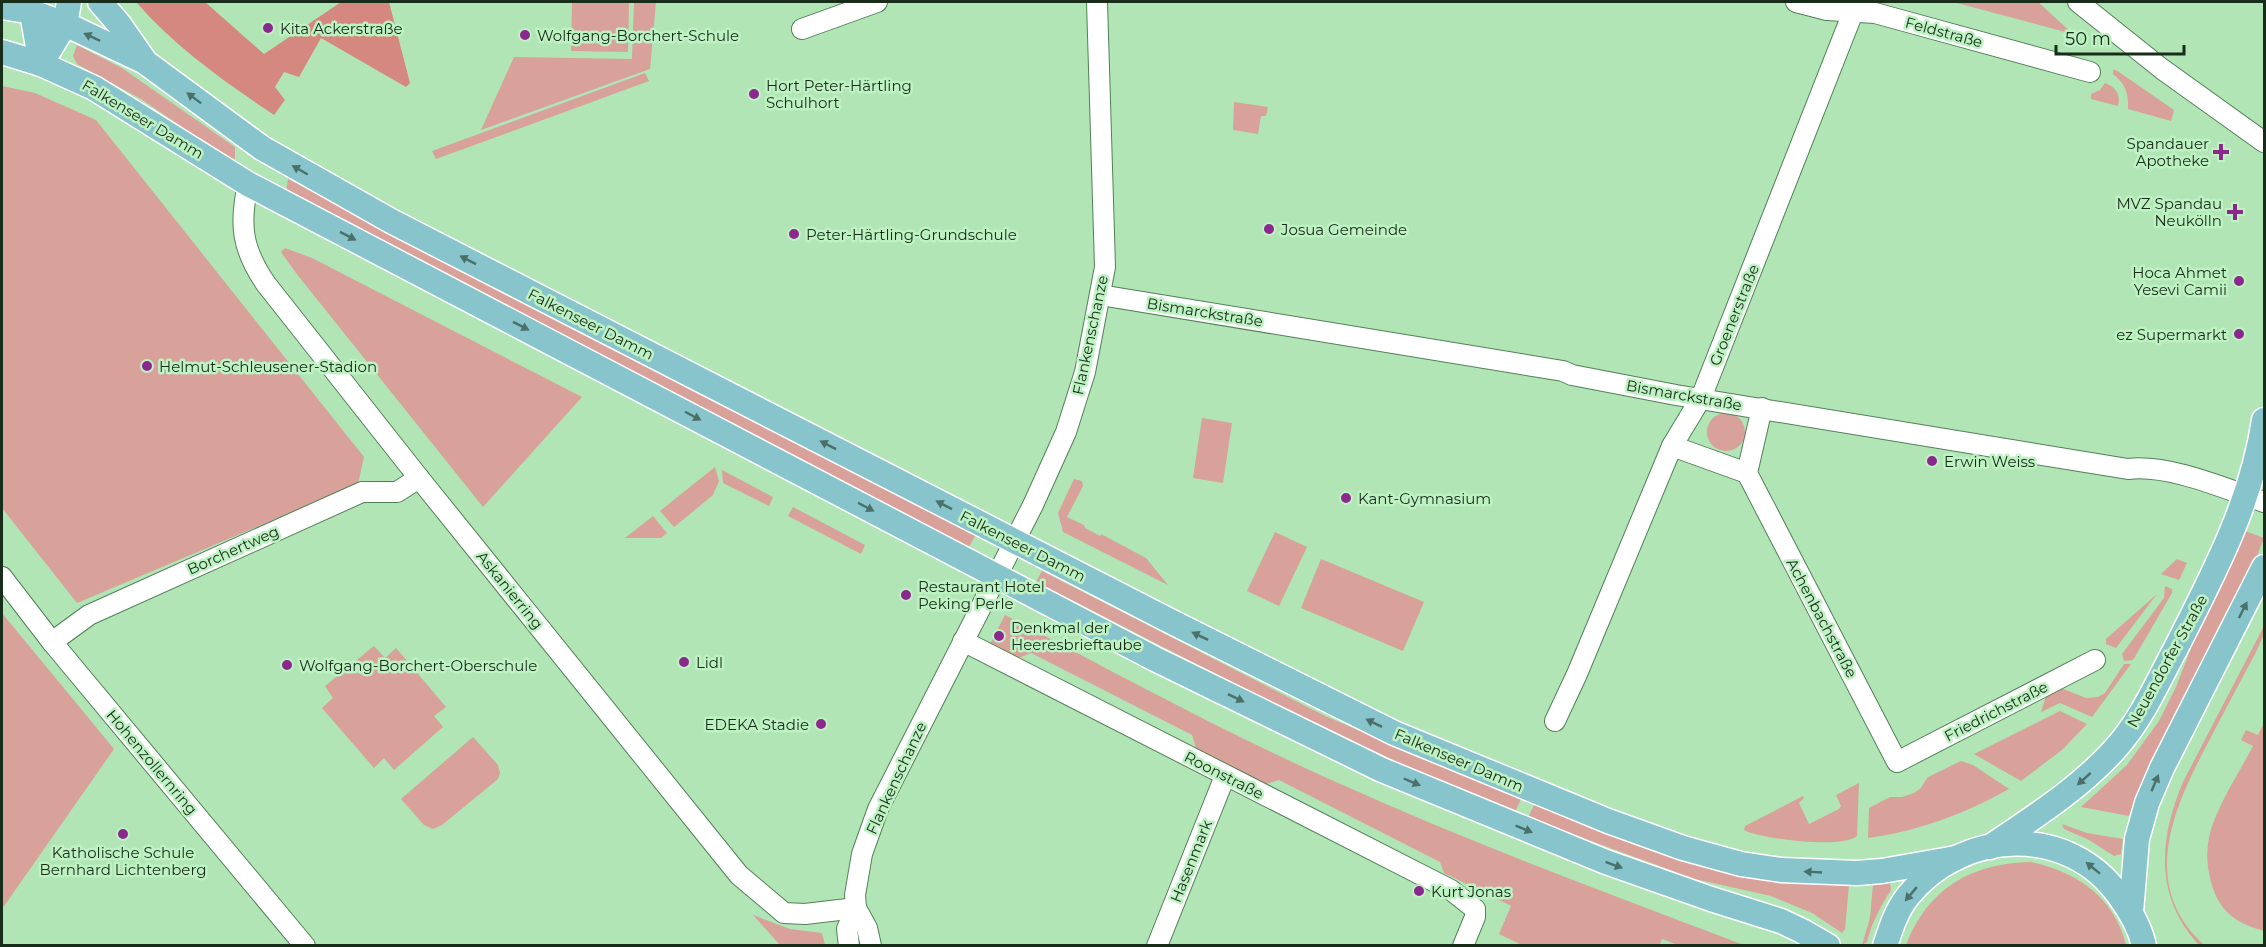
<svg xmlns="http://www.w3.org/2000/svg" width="2266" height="947" viewBox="0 0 2266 947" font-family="Montserrat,sans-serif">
	<rect width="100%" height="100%" fill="#b1e5b6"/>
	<g fill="#d8a19a">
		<polygon points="572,2 629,2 628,52 571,51"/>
		<polygon points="634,2 656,2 650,69 481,130 514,57 632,59"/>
		<polygon points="1953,2 2038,2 2073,34"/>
		<polygon points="77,45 122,68 235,147 235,159 232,161 141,99 77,64 73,56"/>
		<path d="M2113,70H2116L2174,110L2171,121L2128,109C2129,94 2125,83 2113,74Z"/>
		<polygon points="645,73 649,81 436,159 432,151"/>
		<path d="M2105,83C2116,87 2121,95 2118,106L2091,99V94L2100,90Z"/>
		<polygon points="2,86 35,93 96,120 364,457 358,484 77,603 2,508"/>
		<polygon points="1234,102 1268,107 1266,116 1261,116 1258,134 1233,130"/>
		<polygon points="288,179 975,536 969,547 286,193"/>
		<polygon points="285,248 312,258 582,397 483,507 296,273 281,252"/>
		<circle cx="1726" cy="432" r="19"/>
		<polygon points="1202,418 1232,423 1223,483 1193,478"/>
		<polygon points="715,467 719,481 713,495 674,527 660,511"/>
		<polygon points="722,470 773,497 769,506 723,483"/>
		<polygon points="1074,479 1082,481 1083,486 1067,517 1084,525 1085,528 1100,536 1101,534 1146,558 1168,585 1063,532 1058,513"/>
		<polygon points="793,507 865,545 861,554 788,516"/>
		<polygon points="653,516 667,533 661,538 625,538"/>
		<polygon points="2245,531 2264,538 2253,566 2152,761 2129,816 2081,807 2127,765 2159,721 2176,687 2197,633"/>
		<polygon points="1275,532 1307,547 1279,606 1247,591"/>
		<polygon points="1321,559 1424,602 1403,651 1301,608"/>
		<polygon points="2177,559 2187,563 2179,580 2161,574"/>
		<path d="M1042,571L1325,716L1521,799L1515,812C1350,747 1194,662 1036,582Z"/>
		<polygon points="2165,586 2172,589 2172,593 2133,660 2124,661 2122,654 2164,598"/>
		<polygon points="2157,594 2116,648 2106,644 2106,639"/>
		<polygon points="2,613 114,749 2,909"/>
		<path d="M1005,615C1117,674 1229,735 1345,786C1476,845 1610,894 1744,945H1678L1662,939L1659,946L1522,945L1499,934L1511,906L1444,873L1440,862L1279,780L1260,786L1198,755L1192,735L1031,653L1012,661L988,648Z"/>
		<path d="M2264,626V634L2256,652C2241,680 2226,708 2211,737C2176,803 2136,883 2204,945H2199C2154,897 2159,839 2183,782Z"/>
		<polygon points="374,646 385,658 396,648 446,707 434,716 443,727 394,770 384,758 374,768 322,708 333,698 325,686"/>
		<polygon points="2124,664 2131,664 2092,717 2060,703 2041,712 2047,693 2061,688 2086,698 2098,697 2105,693"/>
		<polygon points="2060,711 2087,724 2062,750 2021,781 1974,754"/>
		<path d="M2264,723V931C2228,921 2214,905 2208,867C2206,851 2208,835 2214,821C2224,795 2240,771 2253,746L2241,740L2246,730L2258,735Z"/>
		<polygon points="473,737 498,765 500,773 498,779 442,825 433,829 424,825 401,799"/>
		<path d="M1961,761L1973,765L2009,789C1964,814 1919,831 1868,838L1869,808L1890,797H1902L1914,793L1920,789L1928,777Z"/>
		<path d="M1859,783L1857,836C1843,849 1760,839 1744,830L1745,826L1803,796L1804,798L1799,803L1809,824L1839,809L1841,806L1836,795Z"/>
		<path d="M1534,805C1594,829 1654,854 1716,870C1760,881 1804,885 1849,885L1845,929L1842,933L1812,913L1771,896L1695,879L1528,818Z"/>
		<polygon points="2062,824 2087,833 2123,839 2121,854 2114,856 2089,840 2064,829"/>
		<path d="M2031,862C2077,872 2114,897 2126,945H1906C1927,889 1971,863 2031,862Z"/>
		<path d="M1887,882L1890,883L1891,890C1880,907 1872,922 1867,942L1862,945L1870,918L1873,884Z"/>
		<polygon points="753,915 790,929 822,933 825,945 780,945"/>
	</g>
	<path fill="#d5887f" d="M136,2H205L264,54L341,2H389L410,83L406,87L321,38L299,77L284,72L275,87L285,100L274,115C225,82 175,47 136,2Z"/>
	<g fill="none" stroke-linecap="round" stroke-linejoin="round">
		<g stroke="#518156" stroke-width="22">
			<g id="minor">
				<polyline points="1796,2 1827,10 1875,13 2090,72"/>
				<polyline points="2078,2 2162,69 2264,142"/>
				<polyline points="802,29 877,2"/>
				<path d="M248,184C239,225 242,249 266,284L419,478L739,875L784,913L805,914L856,908"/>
				<path d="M1100,295L1563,371L1572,375L1676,395L2128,469C2169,464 2226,489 2264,502"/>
				<polyline points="1762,408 1747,473 1897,762 2095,660"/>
				<polyline points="1672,446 1747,473"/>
				<polyline points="2,577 52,642 305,946"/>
				<polyline points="963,641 1451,890 1475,909 1475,917 1463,946"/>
				<polyline points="52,642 89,615 362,492 397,492 419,478"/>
				<polyline points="1555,721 1577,674 1672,446 1701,398 1857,2"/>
				<polyline points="849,946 847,929 856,908"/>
				<polyline points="871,946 867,928 856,908 855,895 862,854 878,809 1033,505 1066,432 1085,372 1105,267 1097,2"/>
				<polyline points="1157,946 1225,776"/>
			</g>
		</g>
		<g stroke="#fff" stroke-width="27">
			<g id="major">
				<polyline points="30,2 41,64"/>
				<polyline points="100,2 119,24 144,60"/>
				<polyline points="2,7 32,12 65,24 145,62 262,148 391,221 1174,623 1394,733 1608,821 1683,848 1741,864 1781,870 1857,873 1882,871 1956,858"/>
				<polyline points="2,52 41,64 94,88 248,184 1155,659 1382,770 1606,862 1711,899 1781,921 1802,931 1828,946"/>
				<polyline points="41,64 65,24 69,2"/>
				<path d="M1990,847C2034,817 2079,789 2115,749C2142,719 2157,683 2176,648C2213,575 2252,502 2264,420"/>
				<polyline points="2131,912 2137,839 2147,803 2162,768 2264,567"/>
				<path d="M1885,946C1891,928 1896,911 1908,896C1962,829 2069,823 2120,897C2131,912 2140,927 2144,946"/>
			</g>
		</g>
		<use href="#minor" stroke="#fff" stroke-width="20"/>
		<use href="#major" stroke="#88c4cb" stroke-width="24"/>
	</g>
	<defs><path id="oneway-solid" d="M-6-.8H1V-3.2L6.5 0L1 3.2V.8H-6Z" transform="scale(1.5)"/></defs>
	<g fill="#4a706a">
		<use href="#oneway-solid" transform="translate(92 37) rotate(-155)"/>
		<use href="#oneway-solid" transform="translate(194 98) rotate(-143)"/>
		<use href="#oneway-solid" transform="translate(300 170) rotate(-150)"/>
		<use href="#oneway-solid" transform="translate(348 236) rotate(27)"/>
		<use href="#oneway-solid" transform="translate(468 260) rotate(-153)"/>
		<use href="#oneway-solid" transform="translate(521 326) rotate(27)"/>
		<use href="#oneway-solid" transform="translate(693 416) rotate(28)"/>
		<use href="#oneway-solid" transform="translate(828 445) rotate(-153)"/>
		<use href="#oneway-solid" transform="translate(944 505) rotate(-153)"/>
		<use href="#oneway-solid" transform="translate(866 507) rotate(28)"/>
		<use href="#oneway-solid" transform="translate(2243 610) rotate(-63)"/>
		<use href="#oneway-solid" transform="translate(1200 636) rotate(-154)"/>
		<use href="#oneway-solid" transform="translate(1236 698) rotate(26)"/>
		<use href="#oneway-solid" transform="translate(1374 723) rotate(-154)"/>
		<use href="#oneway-solid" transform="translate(2084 779) rotate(138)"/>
		<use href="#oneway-solid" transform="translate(1412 782) rotate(23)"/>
		<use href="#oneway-solid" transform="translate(2155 783) rotate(-67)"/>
		<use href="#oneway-solid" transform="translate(1524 829) rotate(22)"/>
		<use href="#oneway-solid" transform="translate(1614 865) rotate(20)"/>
		<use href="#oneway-solid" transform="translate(2093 868) rotate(-141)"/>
		<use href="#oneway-solid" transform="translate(1813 872) rotate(-177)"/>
		<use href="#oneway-solid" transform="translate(1911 894) rotate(130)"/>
	</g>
	<g fill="#8c278e" stroke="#bef2c3" stroke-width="2">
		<circle cx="268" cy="28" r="6"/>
		<circle cx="525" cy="35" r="6"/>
		<circle cx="754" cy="94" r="6"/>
		<path d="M2218 143h6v6h6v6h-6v6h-6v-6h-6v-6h6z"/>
		<path d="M2232 203h6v6h6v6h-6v6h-6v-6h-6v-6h6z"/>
		<circle cx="1269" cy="229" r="6"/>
		<circle cx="794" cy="234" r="6"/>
		<circle cx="2239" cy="281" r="6"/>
		<circle cx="2239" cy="334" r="6"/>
		<circle cx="147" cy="366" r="6"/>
		<circle cx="1932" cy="461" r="6"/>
		<circle cx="1346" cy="498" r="6"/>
		<circle cx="906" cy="595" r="6"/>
		<circle cx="999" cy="636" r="6"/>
		<circle cx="684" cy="662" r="6"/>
		<circle cx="287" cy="665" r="6"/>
		<circle cx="821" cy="724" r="6"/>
		<circle cx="123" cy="834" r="6"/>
		<circle cx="1419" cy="891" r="6"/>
	</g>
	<g text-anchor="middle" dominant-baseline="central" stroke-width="5" stroke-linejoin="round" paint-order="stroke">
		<g font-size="15" fill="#182c1a" stroke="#bef2c3" text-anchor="start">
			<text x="280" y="28">Kita Ackerstraße</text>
			<text x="537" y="35">Wolfgang-Borchert-Schule</text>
			<text x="766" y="85">Hort Peter-Härtling<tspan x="766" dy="17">Schulhort</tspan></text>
			<text x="2209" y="143" text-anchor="end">Spandauer<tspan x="2209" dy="17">Apotheke</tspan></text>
			<text x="2222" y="203" text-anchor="end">MVZ Spandau<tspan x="2222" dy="17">Neukölln</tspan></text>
			<text x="1281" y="229">Josua Gemeinde</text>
			<text x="806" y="234">Peter-Härtling-Grundschule</text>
			<text x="2227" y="272" text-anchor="end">Hoca Ahmet<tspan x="2227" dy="17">Yesevi Camii</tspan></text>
			<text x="2227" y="334" text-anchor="end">ez Supermarkt</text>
			<text x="159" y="366">Helmut-Schleusener-Stadion</text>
			<text x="1944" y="461">Erwin Weiss</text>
			<text x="1358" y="498">Kant-Gymnasium</text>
			<text x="918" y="586">Restaurant Hotel<tspan x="918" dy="17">Peking Perle</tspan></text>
			<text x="1011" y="627">Denkmal der<tspan x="1011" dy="17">Heeresbrieftaube</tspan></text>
			<text x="696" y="662">Lidl</text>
			<text x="299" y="665">Wolfgang-Borchert-Oberschule</text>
			<text x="809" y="724" text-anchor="end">EDEKA Stadie</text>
			<text x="123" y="852" text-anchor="middle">Katholische Schule<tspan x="123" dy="17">Bernhard Lichtenberg</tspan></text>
			<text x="1431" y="891">Kurt Jonas</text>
		</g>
		<g font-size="15" fill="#182c1a" stroke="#bef2c3">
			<text transform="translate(1944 32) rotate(15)">Feldstraße</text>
			<text transform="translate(143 119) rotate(31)">Falkenseer Damm</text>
			<text transform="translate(1205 312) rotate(9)">Bismarckstraße</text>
			<text transform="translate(1734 315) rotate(-68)">Groenerstraße</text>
			<text transform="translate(591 324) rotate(27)">Falkenseer Damm</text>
			<text transform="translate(1090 335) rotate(-78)">Flankenschanze</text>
			<text transform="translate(1684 395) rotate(10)">Bismarckstraße</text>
			<text transform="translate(1023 546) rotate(27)">Falkenseer Damm</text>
			<text transform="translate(233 550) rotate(-24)">Borchertweg</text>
			<text transform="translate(510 590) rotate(51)">Askanierring</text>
			<text transform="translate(1822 618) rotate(62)">Achenbachstraße</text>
			<text transform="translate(2167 661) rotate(-61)">Neuendorfer Straße</text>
			<text transform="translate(1996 711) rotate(-27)">Friedrichstraße</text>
			<text transform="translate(1459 760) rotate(23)">Falkenseer Damm</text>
			<text transform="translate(152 762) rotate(50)">Hohenzollernring</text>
			<text transform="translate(1224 775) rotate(27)">Roonstraße</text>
			<text transform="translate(896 778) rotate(-65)">Flankenschanze</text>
			<text transform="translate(1191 861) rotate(-68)">Hasenmark</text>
		</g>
	</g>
	<rect width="2266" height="947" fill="none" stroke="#182c1a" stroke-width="6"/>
	<path d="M2056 45v9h128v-9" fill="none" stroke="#182c1a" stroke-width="3"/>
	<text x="2065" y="45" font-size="18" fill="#182c1a" stroke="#bef2c3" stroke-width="4.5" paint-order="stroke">50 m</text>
</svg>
